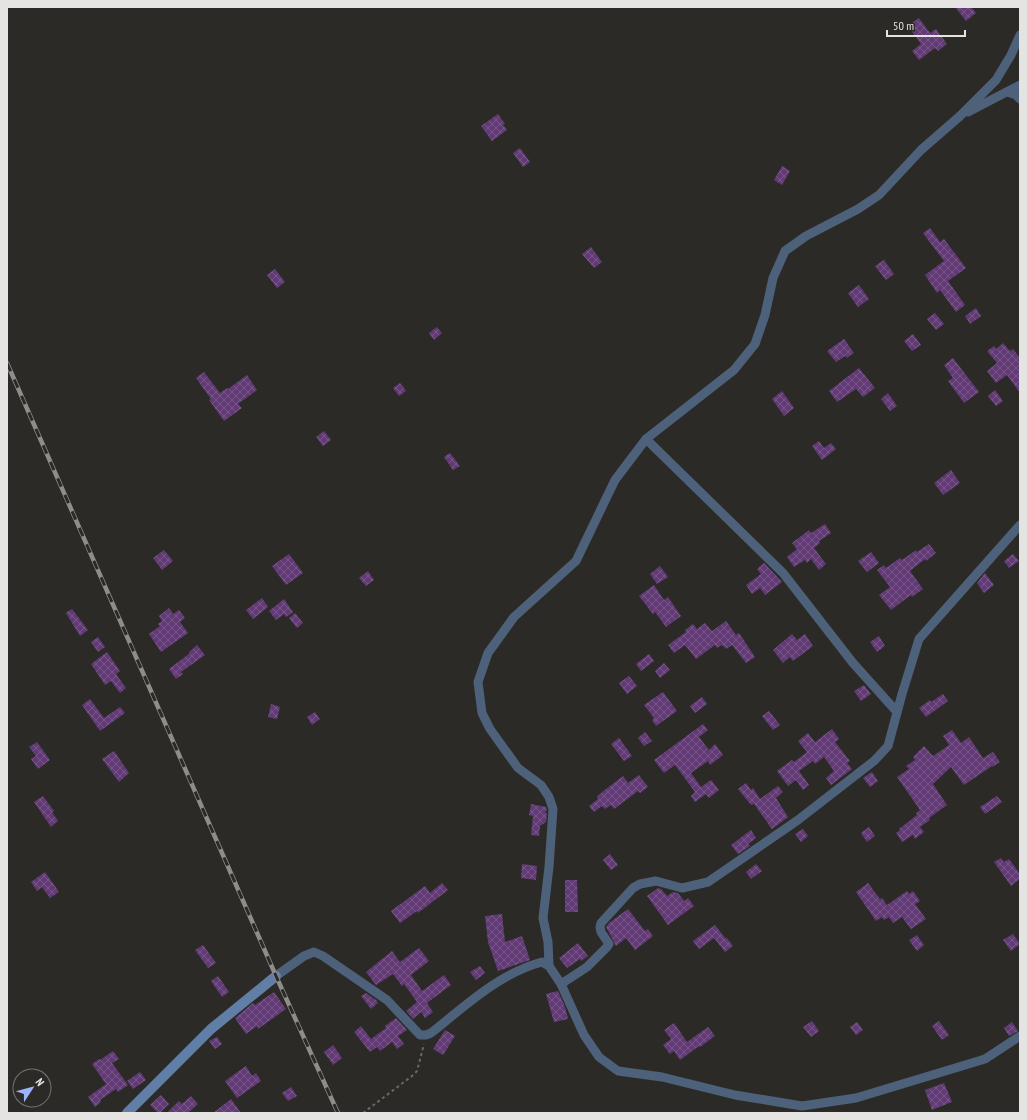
<svg xmlns="http://www.w3.org/2000/svg" width="1027" height="1120" viewBox="0 0 1027 1120" font-family="'PT Sans Narrow',sans-serif">
	<defs>
		<pattern id="building-cross-hatch" width="8" height="8" patternUnits="userSpaceOnUse"><rect width="8" height="8" fill="#623a75"/><path d="M0 0l8 8M0 8l8-8" fill="none" stroke="#785688"/></pattern>
	</defs>
	<rect width="100%" height="100%" fill="#2b2a27"/>
	<g fill="url(#building-cross-hatch)">
		<polygon points="955,7 971,7 976,13 966,21"/>
		<polygon points="919,18 930,33 936,29 947,44 938,51 935,48 919,60 912,51 921,44 908,26"/>
		<polygon points="498,114 505,124 503,125 507,130 492,141 481,126"/>
		<polygon points="520,148 530,162 523,167 513,153"/>
		<polygon points="782,166 790,171 782,185 774,180"/>
		<polygon points="930,228 940,242 944,239 966,268 948,281 965,305 956,312 940,290 937,293 925,275 944,261 923,233"/>
		<polygon points="591,247 602,262 594,268 582,254"/>
		<polygon points="884,260 894,274 886,280 875,266"/>
		<polygon points="275,269 285,282 277,288 267,275"/>
		<polygon points="859,285 869,299 858,307 848,293"/>
		<polygon points="976,308 981,316 970,324 965,316"/>
		<polygon points="935,313 944,324 936,330 927,319"/>
		<polygon points="437,327 442,333 434,340 429,333"/>
		<polygon points="913,334 921,345 912,351 904,341"/>
		<polygon points="844,339 854,353 847,358 845,356 836,362 827,351"/>
		<polygon points="1003,343 1010,351 1013,349 1020,358 1020,393 1007,375 996,383 987,371 997,363 987,351 994,346 996,349"/>
		<polygon points="953,358 979,392 964,403 948,381 953,378 944,365"/>
		<polygon points="859,368 875,388 863,397 856,389 837,402 829,391"/>
		<polygon points="204,372 220,393 227,388 228,389 247,375 257,390 238,404 242,408 224,421 209,400 211,399 196,378"/>
		<polygon points="400,383 406,391 399,396 393,388"/>
		<polygon points="995,390 1003,401 996,406 988,396"/>
		<polygon points="782,391 794,408 784,416 772,399"/>
		<polygon points="888,393 897,406 890,411 881,399"/>
		<polygon points="324,431 331,440 323,446 316,437"/>
		<polygon points="819,441 824,448 831,443 836,449 822,460 812,446"/>
		<polygon points="450,453 460,466 453,470 444,457"/>
		<polygon points="951,470 960,483 943,495 934,483"/>
		<polygon points="825,524 831,533 819,541 820,543 814,548 826,564 819,570 811,559 807,563 805,560 794,567 787,557 797,549 792,543 809,530 811,533"/>
		<polygon points="929,544 936,553 926,561 925,559 910,571 923,589 912,597 911,595 891,610 879,595 890,587 877,570 884,565 886,568 900,558 902,560 916,550 917,552"/>
		<polygon points="164,550 173,561 162,570 153,558"/>
		<polygon points="871,552 879,563 867,572 858,561"/>
		<polygon points="289,554 303,573 286,585 272,566"/>
		<polygon points="1013,554 1019,561 1009,568 1004,561"/>
		<polygon points="764,563 782,582 765,595 760,588 752,594 746,585 761,574 757,569"/>
		<polygon points="660,566 668,577 657,584 650,574"/>
		<polygon points="368,571 374,580 366,586 359,578"/>
		<polygon points="985,573 994,585 984,593 977,583"/>
		<polygon points="654,585 664,600 668,597 681,616 666,627 655,612 653,614 639,596"/>
		<polygon points="262,598 268,607 253,619 246,610"/>
		<polygon points="284,599 293,612 286,617 284,614 276,620 269,611"/>
		<polygon points="169,608 173,614 179,610 185,618 180,622 188,633 161,652 149,634 160,626 158,624 162,621 159,616"/>
		<polygon points="72,609 88,630 80,636 66,613"/>
		<polygon points="295,613 303,623 297,628 289,618"/>
		<polygon points="726,621 736,635 739,633 755,657 746,663 732,645 726,649 722,645 717,648 715,645 696,659 685,645 674,653 668,645 686,632 685,630 693,624 697,629 705,623 712,631"/>
		<polygon points="792,634 797,640 805,634 813,646 793,661 790,657 783,663 773,650"/>
		<polygon points="879,636 885,646 877,652 870,642"/>
		<polygon points="98,637 105,647 98,652 91,642"/>
		<polygon points="197,645 205,655 181,672 183,674 176,679 169,669 190,653 189,652"/>
		<polygon points="107,652 120,671 116,674 126,688 120,693 111,681 105,685 91,664"/>
		<polygon points="649,654 654,661 641,671 636,664"/>
		<polygon points="664,663 670,670 660,678 655,671"/>
		<polygon points="629,676 637,686 627,694 619,683"/>
		<polygon points="864,685 871,694 861,701 854,691"/>
		<polygon points="663,692 677,711 656,726 652,720 654,718 644,705"/>
		<polygon points="943,694 948,701 926,717 919,708 930,700 931,702"/>
		<polygon points="702,697 707,704 695,713 690,706"/>
		<polygon points="90,699 104,718 120,707 125,713 100,731 82,705"/>
		<polygon points="271,704 280,707 277,719 268,717"/>
		<polygon points="769,711 780,725 773,730 762,716"/>
		<polygon points="315,712 320,719 312,725 307,717"/>
		<polygon points="703,724 708,730 699,737 709,750 715,744 723,755 710,765 708,761 691,773 701,787 711,780 719,790 709,798 706,794 695,802 691,796 695,792 675,765 664,773 654,760"/>
		<polygon points="832,729 839,739 835,742 850,761 847,763 852,769 831,785 826,778 834,771 824,757 815,764 813,761 799,771 809,785 803,790 796,780 788,786 777,771 792,760 794,762 807,752 798,741 808,733 815,742"/>
		<polygon points="952,730 961,743 969,737 983,758 993,752 1000,762 992,767 992,766 964,785 951,767 933,784 947,805 929,818 930,820 920,827 924,832 915,839 913,835 902,842 896,833 900,830 899,829 917,815 916,813 920,810 897,777 909,769 906,766 915,760 913,757 924,746 933,756 949,745 943,736"/>
		<polygon points="645,732 652,741 644,746 638,738"/>
		<polygon points="619,738 632,756 624,761 611,744"/>
		<polygon points="37,742 50,760 38,769 31,759 36,756 29,747"/>
		<polygon points="114,751 129,773 119,782 102,759"/>
		<polygon points="872,772 878,781 870,787 863,778"/>
		<polygon points="639,775 648,787 640,793 638,791 614,809 611,805 605,809 602,806 594,812 589,806 598,799 597,796 623,776 628,783"/>
		<polygon points="746,783 751,790 753,788 760,799 778,786 783,792 776,798 788,817 772,829 754,804 751,805 738,789"/>
		<polygon points="43,796 54,811 52,812 58,821 51,827 34,802"/>
		<polygon points="997,796 1002,802 985,814 980,807"/>
		<polygon points="531,804 546,807 547,810 545,812 547,814 546,822 540,826 539,836 531,835 533,816 529,815"/>
		<polygon points="869,827 875,836 867,842 861,833"/>
		<polygon points="803,829 808,836 801,842 795,834"/>
		<polygon points="751,830 756,838 748,844 750,846 738,854 731,845"/>
		<polygon points="610,854 618,865 611,870 603,860"/>
		<polygon points="1001,858 1004,862 1009,859 1020,874 1020,879 1011,886 994,862"/>
		<polygon points="522,864 537,866 536,880 521,878"/>
		<polygon points="756,864 762,871 751,879 746,872"/>
		<polygon points="45,872 59,892 50,898 42,887 37,891 31,882"/>
		<polygon points="565,880 577,880 578,912 565,912"/>
		<polygon points="442,883 448,890 418,913 417,911 400,923 391,911 425,886 430,893"/>
		<polygon points="868,883 880,899 882,898 887,905 907,891 909,894 913,891 920,901 915,904 926,919 911,929 902,917 893,923 889,917 884,920 882,917 876,921 856,892"/>
		<polygon points="658,888 661,889 667,896 673,892 678,893 684,901 688,898 694,906 668,925 647,896"/>
		<polygon points="628,909 645,931 648,929 653,936 635,950 626,938 616,946 606,927 609,923"/>
		<polygon points="502,914 505,942 522,936 530,960 498,971 488,942 485,916"/>
		<polygon points="715,925 726,939 727,938 733,946 725,952 714,938 699,949 693,941"/>
		<polygon points="1013,934 1020,944 1011,951 1003,940"/>
		<polygon points="917,935 924,945 917,951 909,940"/>
		<polygon points="578,943 588,956 581,961 580,959 567,968 559,958"/>
		<polygon points="203,945 216,963 208,968 195,950"/>
		<polygon points="419,948 429,961 411,975 422,991 444,975 451,985 427,1003 433,1012 425,1018 421,1012 413,1019 406,1011 417,1002 404,984 402,986 393,974 376,985 366,972 392,951 400,962"/>
		<polygon points="480,966 485,973 476,980 470,972"/>
		<polygon points="218,976 229,992 222,997 211,981"/>
		<polygon points="558,991 565,1007 568,1019 554,1022 546,994"/>
		<polygon points="274,992 286,1009 258,1029 257,1026 246,1034 235,1018 253,1003 255,1005"/>
		<polygon points="366,993 376,1000 378,1003 371,1009 361,996"/>
		<polygon points="396,1018 407,1030 398,1036 404,1044 397,1049 392,1042 380,1051 377,1047 370,1052 354,1032 361,1026 371,1039 386,1028 385,1026"/>
		<polygon points="812,1021 819,1031 811,1037 803,1027"/>
		<polygon points="939,1021 949,1035 942,1040 932,1026"/>
		<polygon points="857,1022 863,1030 856,1035 850,1027"/>
		<polygon points="1012,1022 1018,1031 1009,1036 1004,1028"/>
		<polygon points="674,1023 687,1042 708,1027 715,1036 700,1047 699,1046 680,1060 674,1051 670,1054 663,1045 671,1039 664,1030"/>
		<polygon points="445,1030 455,1036 443,1055 433,1049"/>
		<polygon points="217,1037 222,1044 215,1049 209,1041"/>
		<polygon points="333,1045 342,1058 333,1065 324,1052"/>
		<polygon points="113,1051 119,1059 112,1063 128,1085 118,1092 116,1089 100,1100 101,1102 95,1107 88,1097 106,1084 92,1064 99,1059 100,1060"/>
		<polygon points="246,1066 252,1076 256,1073 261,1081 237,1098 225,1081"/>
		<polygon points="140,1072 146,1080 133,1089 127,1081"/>
		<polygon points="944,1083 952,1102 932,1110 925,1090"/>
		<polygon points="291,1087 297,1096 288,1101 282,1093"/>
		<polygon points="161,1095 169,1104 160,1113 158,1113 150,1105"/>
		<polygon points="191,1096 198,1104 189,1112 190,1113 167,1113 179,1101 182,1104"/>
		<polygon points="231,1099 241,1113 213,1113"/>
	</g>
	<g fill="none" stroke-linecap="round" stroke-linejoin="round">
		<polyline stroke="#6a6967" stroke-width="2" stroke-dasharray="3 3" stroke-linecap="butt" points="363,1113 412,1076 417,1071 424,1044"/>
		<g stroke="#4e617a" stroke-width="9">
			<polyline points="1008,92 1016,95 1020,99"/>
			<polyline points="968,112 1020,85"/>
			<polyline points="646,439 783,573 853,663 897,712"/>
			<polyline points="549,966 548,942 543,918 549,867 553,809 549,797 541,785 518,768 490,729 482,713 478,682 488,653 514,617 576,561 615,480 646,439 734,370 755,344 765,315 773,278 785,251 806,236 858,209 879,195 921,150 960,116 996,80 1011,55 1020,35"/>
			<path d="M276,976L304,956L314,952L323,956L387,1000L420,1035H426L431,1033C465,1006 500,973 542,962L549,966L561,984L584,1035L599,1057L618,1071L662,1077L735,1095L802,1106L856,1098L985,1059L1020,1036"/>
			<polyline points="561,984 587,967 607,947 609,944 601,932 600,927 601,923 633,888 640,884 656,881 682,888 708,882 798,820 874,761 888,746 902,694 919,639 1020,525"/>
		</g>
		<polyline stroke="#607ea6" stroke-width="10" points="127,1113 211,1029 276,976"/>
		<g stroke="#8e8d8b" stroke-width="4.5">
			<polyline id="rail" points="7,363 276,976 338,1113"/>
		</g>
		<use href="#rail" stroke="#2b2a27" stroke-width="3" stroke-dasharray="9" stroke-linecap="butt"/>
	</g>
	<rect width="1027" height="1120" fill="none" stroke="#e5e4e2" stroke-width="16"/>
	<g transform="translate(32 1088) rotate(54)"><circle r="19" fill="#2b2a27" stroke="#757472"/>
	<path d="M0-3L7 15L0 10L-7 15Z" fill="#9db4fd"/>
	<text y="-6" font-size="11" font-weight="bold" text-anchor="middle" fill="#e5e4e2">N</text>
	</g>
	<path d="M887 30v6h78v-6" fill="none" stroke="#e5e4e2" stroke-width="2"/>
	<text x="893" y="30" font-size="12" fill="#e5e4e2" stroke="#2b2a27" stroke-width="3" paint-order="stroke">50 m</text>
</svg>
